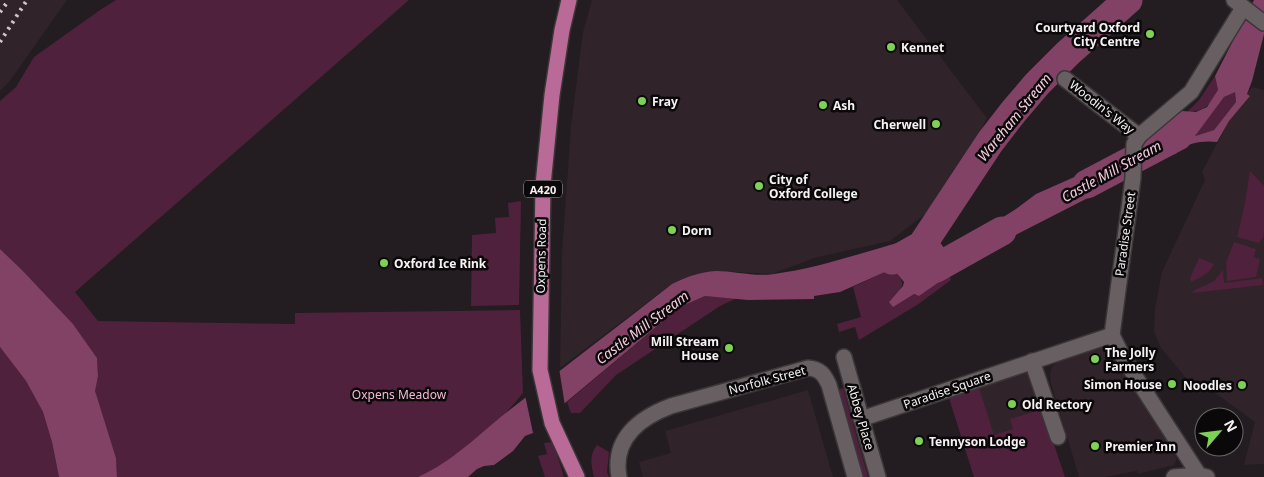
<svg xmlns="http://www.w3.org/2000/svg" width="1264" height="477" viewBox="0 0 1264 477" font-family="'Noto Sans',sans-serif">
	<rect width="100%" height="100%" fill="#231c20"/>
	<g fill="#302329">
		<polygon points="0,0 67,0 9,82 0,91"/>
		<polygon points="592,0 897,0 987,118 962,169 940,203 890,241 814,258 772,274 717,271 683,279 672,284 560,368 562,253 571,126 583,32"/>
		<polygon points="1252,87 1264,90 1264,464 1244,465 1255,422 1218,395 1187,379 1161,348 1154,332 1155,308 1162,272 1205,180 1202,172 1229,121 1250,96 1247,94"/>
		<polygon points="1111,345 1116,362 1125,378 1168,442 1177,459 1174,465 1138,474 1137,471 1105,477 1079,477 1051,383 1050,373 1052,367 1058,361"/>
		<polygon points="1028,372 1042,409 974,477 949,398"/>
		<polygon points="808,390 833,477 643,477 639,462 671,453 665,431"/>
	</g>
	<g fill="#50213c">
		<polygon points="116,0 409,0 75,292 98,321 295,324 295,313 520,310 523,393 506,413 457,454 435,470 418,477 117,477 116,458 94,391 98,376 97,358 73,324 22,270 0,249 0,101 16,87 34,57 100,10"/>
		<path d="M1215,76L1218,90C1212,105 1202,112 1187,112L1199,100Z"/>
		<polygon points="1235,91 1236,102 1214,130 1194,136 1224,97"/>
		<polygon points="1250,171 1264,186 1264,233 1263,238 1258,243 1237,237 1245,203"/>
		<polygon points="521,201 519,305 471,306 472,235 496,233 495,218 509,217 508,203"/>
		<polygon points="1234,242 1256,249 1254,257 1260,259 1256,277 1227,281 1226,263"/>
		<path d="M1199,258L1214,264C1209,274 1201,277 1191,282L1190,278Z"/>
		<polygon points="1223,270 1224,283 1262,278 1263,285 1192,293 1195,290 1214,281"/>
		<path d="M895,271C909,286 900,289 889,302L914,294L919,296L949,275L951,280L917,305L859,340L855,327L839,332L837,324L861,317L853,287L885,272Z"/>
		<polygon points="705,296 737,298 720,306 616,375 580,413 571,413 567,402 680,307"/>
		<polygon points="0,347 26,381 43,412 52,442 59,477 0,477"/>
		<polygon points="843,388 868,477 861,477 836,390"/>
		<polygon points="979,388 994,435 1013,429 1010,419 1042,409 1065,477 974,477 949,398"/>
		<polygon points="553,442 564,477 545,477 538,456 547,454 544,443"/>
		<path d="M597,445L609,452L607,472L609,477H594C591,465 589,455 597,445Z"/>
	</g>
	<g fill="#824266" fill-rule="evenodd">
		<path d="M1254,0H1264V34L1252,81L1247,94L1250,96L1229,121L1217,142C1204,140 1188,143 1177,150V153L1143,168L1144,137L1182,111L1196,112L1207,107L1218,90L1215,76ZM1235,92L1236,102L1214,130L1195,136L1224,97Z"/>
		<polygon points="1120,153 1121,181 992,247 968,263 968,239 1016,209 1036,194 1097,167"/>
		<path d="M904,241H939L947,252L957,247L955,271L919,296L914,294L893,307L889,302L903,286L904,282L895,271L885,272L840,292L814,296V299L748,300L705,296L680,307L565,403L533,433L525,436L513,451L494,465L484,466L477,469L468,477H418C452,462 478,435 507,412C562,369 617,327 672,284C686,277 700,272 716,271C735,271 754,277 774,274C818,268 861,253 904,241Z"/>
		<polygon points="0,249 22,270 73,324 97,358 98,376 95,391 116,458 117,477 59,477 52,442 43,412 26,381 0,347"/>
	</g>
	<polygon fill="#231c20" points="559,368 565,406 541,429 533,433 525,395"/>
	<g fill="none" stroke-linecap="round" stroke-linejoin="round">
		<g stroke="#824266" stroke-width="29">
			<polyline points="1087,184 1178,136"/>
			<polyline points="892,260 899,258 922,245 990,142 1014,111 1037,84 1068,53 1128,0"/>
			<polyline points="921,265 936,268 1002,231"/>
		</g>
		<g stroke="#3b3638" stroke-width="18">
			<g id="minor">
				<polyline points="1234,0 1264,23"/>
				<polyline points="1065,79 1139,136"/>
				<polyline points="844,357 878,477"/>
				<polyline points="1032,361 1058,437"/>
				<polyline points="861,419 1112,335"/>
				<polyline points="1199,475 1124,359 1112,335 1133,178 1134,144 1139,136 1191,92 1243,8"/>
				<path d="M619,477C612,439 639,418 671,406L808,368C820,369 824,374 829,385L855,477"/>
				<polyline points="1174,477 1199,475 1207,477"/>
			</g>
		</g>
		<g stroke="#3b3638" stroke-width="18">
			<polyline id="major" points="569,0 562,30 552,95 543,185 540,370 552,423 577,477"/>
		</g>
		<use href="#minor" stroke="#675f62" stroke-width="15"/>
		<use href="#major" stroke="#b96a97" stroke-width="15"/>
		<g stroke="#ccc8ca" stroke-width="4" stroke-dasharray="2.5 5" stroke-linecap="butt">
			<polyline points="0,12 9,0"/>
			<polyline points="0,42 27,0"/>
		</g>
	</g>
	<g fill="#7dd154" stroke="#0a0809" stroke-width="2">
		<circle cx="1150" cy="34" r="5"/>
		<circle cx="891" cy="47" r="5"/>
		<circle cx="642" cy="101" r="5"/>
		<circle cx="823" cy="105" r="5"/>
		<circle cx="936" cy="124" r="5"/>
		<circle cx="759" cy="186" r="5"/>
		<circle cx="672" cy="230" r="5"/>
		<circle cx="384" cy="263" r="5"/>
		<circle cx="729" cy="348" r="5"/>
		<circle cx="1095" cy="359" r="5"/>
		<circle cx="1172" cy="384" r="5"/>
		<circle cx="1242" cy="385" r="5"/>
		<circle cx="1012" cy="404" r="5"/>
		<circle cx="919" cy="441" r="5"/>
		<circle cx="1095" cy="446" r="5"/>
	</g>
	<g text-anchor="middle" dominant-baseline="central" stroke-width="5" stroke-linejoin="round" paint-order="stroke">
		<rect fill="#0a0809" stroke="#afacae" stroke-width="1" x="524" y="180.5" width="38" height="17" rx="4"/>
		<g font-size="11" font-weight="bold" fill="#f6f2f4">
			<text x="543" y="189">A420</text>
		</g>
		<g font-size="12" font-weight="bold" fill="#f6f2f4" stroke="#0a0809" text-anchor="start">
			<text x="1140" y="27" text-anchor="end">Courtyard Oxford<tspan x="1140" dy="14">City Centre</tspan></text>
			<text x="901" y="47">Kennet</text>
			<text x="652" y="101">Fray</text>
			<text x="833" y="105">Ash</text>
			<text x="926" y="124" text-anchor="end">Cherwell</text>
			<text x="769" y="179">City of<tspan x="769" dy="14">Oxford College</tspan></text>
			<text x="682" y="230">Dorn</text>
			<text x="394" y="263">Oxford Ice Rink</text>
			<text x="719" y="341" text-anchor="end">Mill Stream<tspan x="719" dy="14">House</tspan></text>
			<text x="1105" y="352">The Jolly<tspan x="1105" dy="14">Farmers</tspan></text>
			<text x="1162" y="384" text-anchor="end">Simon House</text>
			<text x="1232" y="385" text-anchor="end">Noodles</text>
			<text x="1022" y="404">Old Rectory</text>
			<text x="929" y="441">Tennyson Lodge</text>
			<text x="1105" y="446">Premier Inn</text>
		</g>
		<g font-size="12" fill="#f6f2f4" stroke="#0a0809">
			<text transform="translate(1102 107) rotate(38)">Woodin's Way</text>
			<text transform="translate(1125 234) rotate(-82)">Paradise Street</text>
			<text transform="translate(541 256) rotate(-89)">Oxpens Road</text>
			<text transform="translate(767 380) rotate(-15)">Norfolk Street</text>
			<text transform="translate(947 390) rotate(-19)">Paradise Square</text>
			<text transform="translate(861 417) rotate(74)">Abbey Place</text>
		</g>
		<g font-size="12" fill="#f5bad8" stroke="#0a0809">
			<text x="399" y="394">Oxpens Meadow</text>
		</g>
		<g font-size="14" font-style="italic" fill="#f4cce0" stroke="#0a0809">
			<text transform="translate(1014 117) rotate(-51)">Wareham Stream</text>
			<text transform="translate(1111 171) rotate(-29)">Castle Mill Stream</text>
			<text transform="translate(642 327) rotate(-37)">Castle Mill Stream</text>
		</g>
	</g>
	<g transform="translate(1219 432) rotate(62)"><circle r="24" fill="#0a0809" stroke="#686667"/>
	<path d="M0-4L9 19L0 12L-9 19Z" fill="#7dd154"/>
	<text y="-8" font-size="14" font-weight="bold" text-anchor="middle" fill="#f6f2f4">N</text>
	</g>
</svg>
